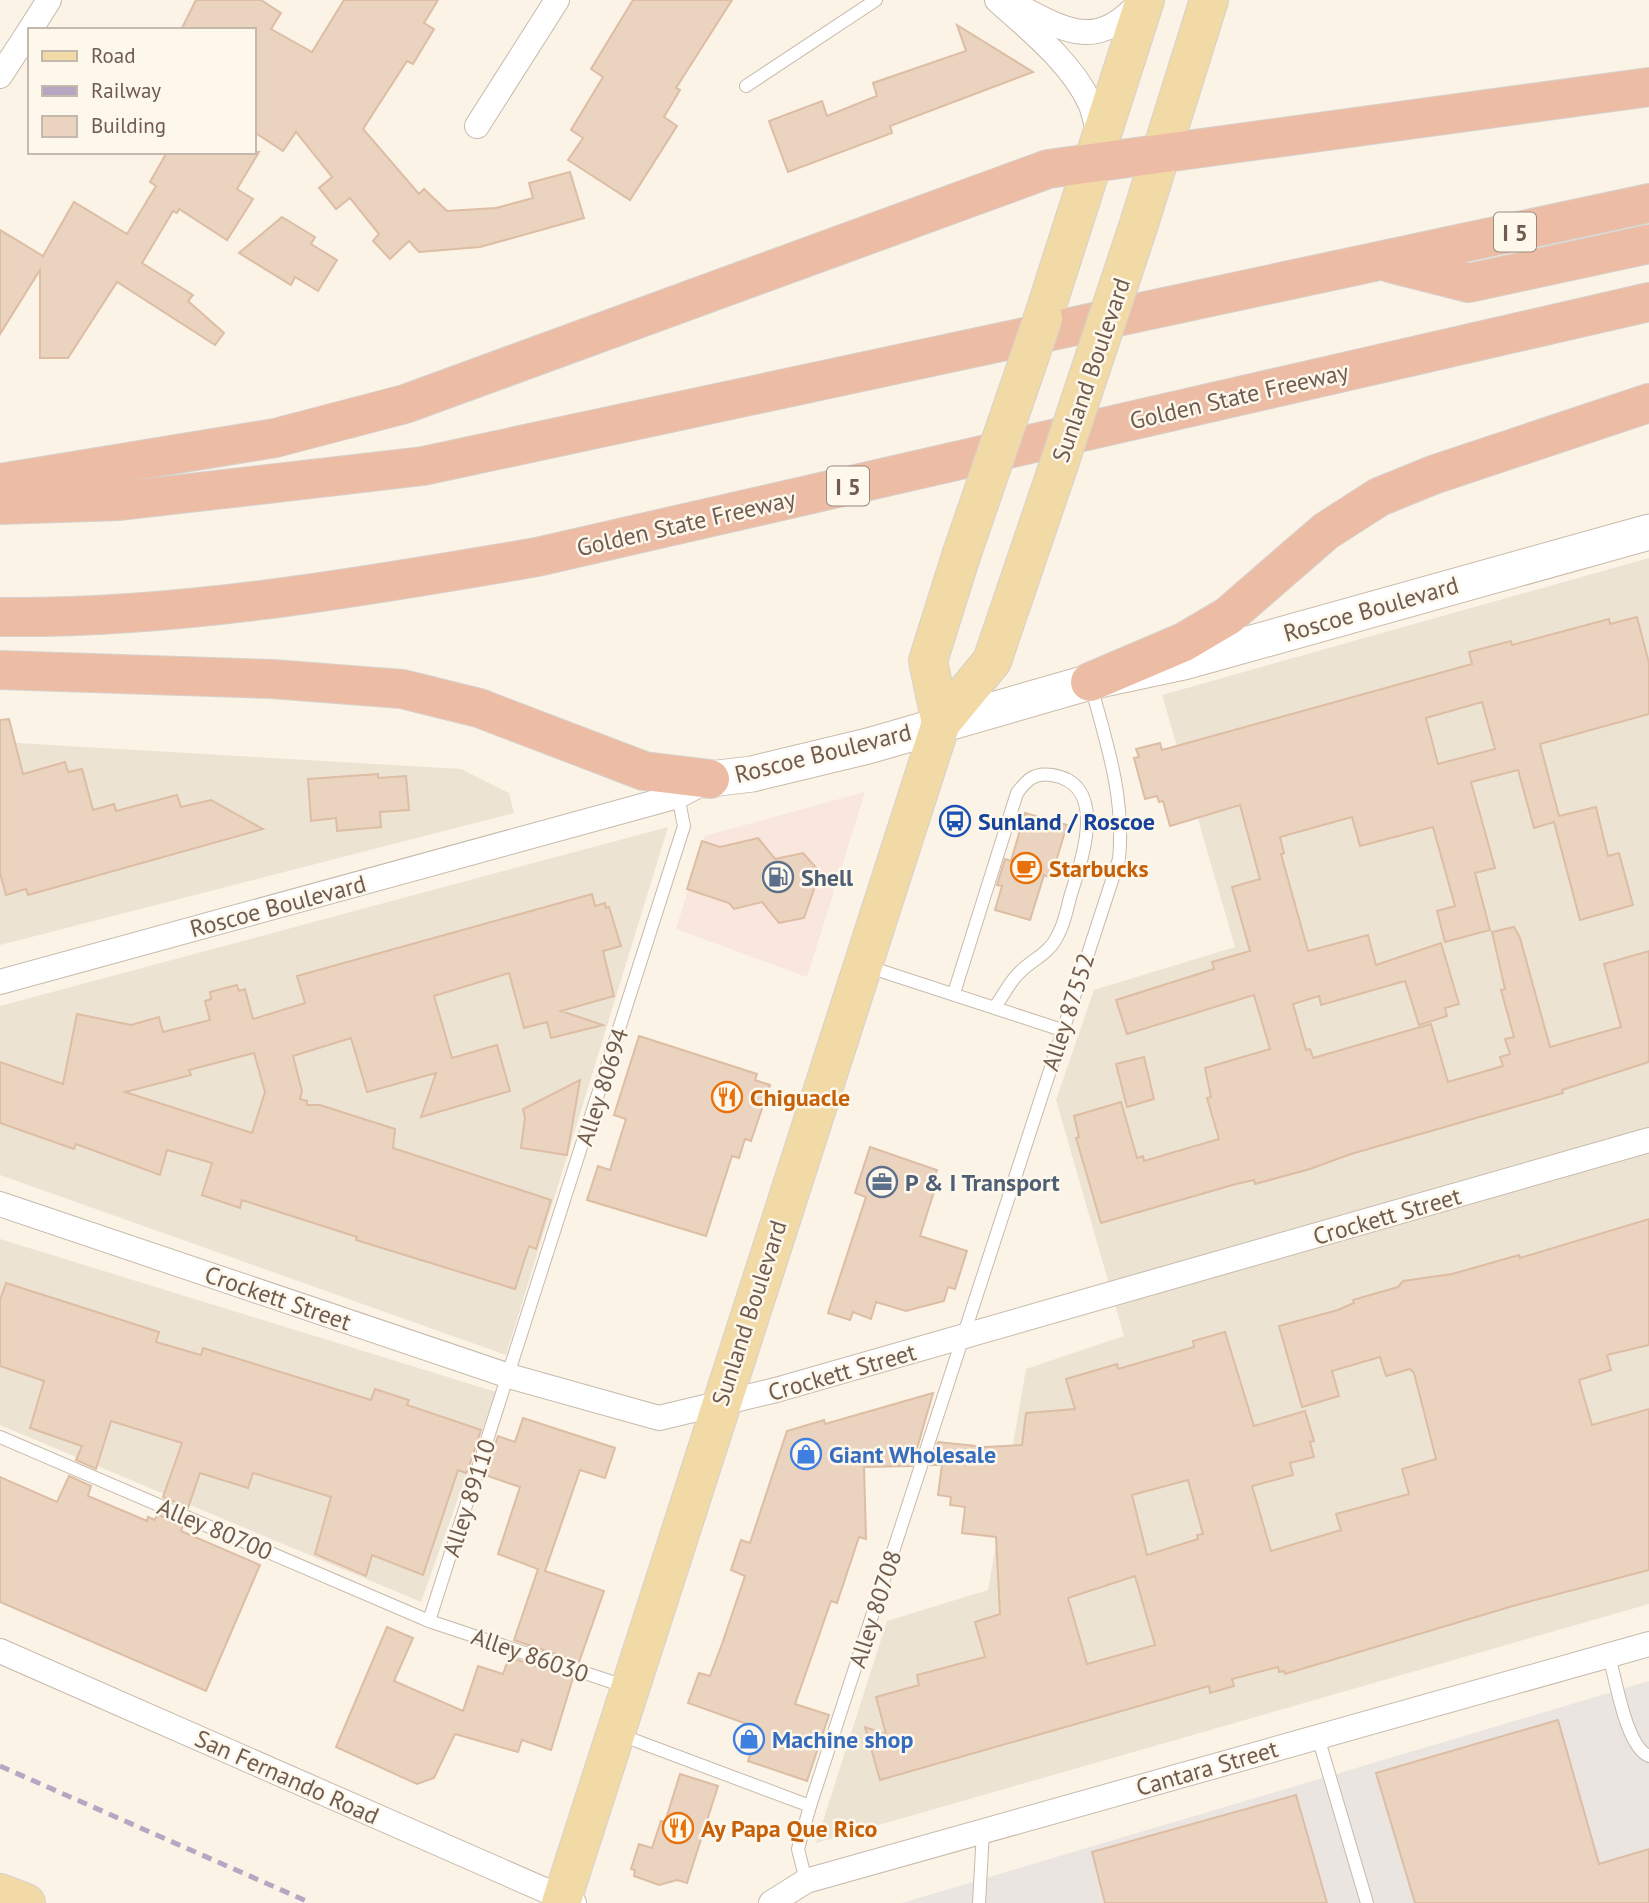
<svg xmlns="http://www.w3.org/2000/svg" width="1649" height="1903" viewBox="0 0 1649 1903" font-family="'PT Sans',sans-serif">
	<rect width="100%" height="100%" fill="#faf3e6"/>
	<g fill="#ede3d3">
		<polygon points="1649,558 1649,1604 816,1843 887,1621 988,1590 1026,1369 1124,1336 1056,1100 1094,990 1235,947 1162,695"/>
		<polygon points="0,742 461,769 509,793 514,813 0,945"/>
		<polygon points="668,827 506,1355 0,1175 0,1006"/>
		<polygon points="0,1239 496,1392 421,1602 0,1425"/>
	</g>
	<polygon fill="#f9e6dc" points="865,792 807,977 676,929 705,836"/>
	<polygon fill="#eae5e0" points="1649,1681 1649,1903 902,1903"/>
	<g fill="#ead3bf" stroke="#ddbda4" stroke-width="2" fill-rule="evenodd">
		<polygon points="196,0 261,0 281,13 271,29 312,52 344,0 438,0 424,23 434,29 413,64 407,61 363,129 419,194 424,189 447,211 496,208 533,198 529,183 570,172 584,218 480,247 419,252 409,241 390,259 373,241 379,234 350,198 336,209 319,188 332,177 296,132 283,151 254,132 254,30 181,30"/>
		<polygon points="633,0 732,0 676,88 680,90 664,117 677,126 630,200 568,160 583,138 571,130 603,77 591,69"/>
		<polygon points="957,25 1033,72 890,126 892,133 788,172 769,121 822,101 827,116 877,96 873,83 966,51"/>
		<polygon points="167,152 259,152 237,189 253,199 227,240 179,209 177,213 173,211 142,263 193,295 188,301 224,333 215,345 117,282 68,358 40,358 40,270 0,334 0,230 43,256 74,202 127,234 156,186 150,182"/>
		<polygon points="282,217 315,237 311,244 337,260 318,291 295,277 291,285 239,253"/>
		<path d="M1637,617L1649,663V714L1540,744L1559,816L1596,807L1608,856L1619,853L1633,905L1580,920L1554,822L1534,828L1518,770L1471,782L1495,868L1475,873L1490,930L1445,942L1437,911L1455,906L1433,827L1360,846L1352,817L1280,837L1284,853L1281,854L1308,951L1368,935L1376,965L1441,943L1459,1004L1445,1008L1447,1016L1419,1025L1405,981L1321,1005L1319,996L1293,1004L1306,1050L1310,1049L1313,1058L1431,1024L1448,1082L1503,1066L1500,1057L1510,1054L1505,1039L1514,1037L1501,990L1505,989L1492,932L1514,927L1520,938L1550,1047L1621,1027L1604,964L1649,951V1062L1562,1090L1563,1093L1351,1154L1310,1169L1255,1184L1254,1180L1236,1184L1101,1223L1076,1138L1079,1137L1074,1116L1121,1102L1137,1158L1143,1156L1144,1161L1219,1139L1207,1098L1211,1097L1205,1068L1270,1049L1254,995L1127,1034L1116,1000L1214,969L1212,962L1250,951L1232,887L1260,879L1240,805L1170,826L1163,801L1159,802L1157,796L1145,799L1134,758L1139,757L1136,749L1160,743L1162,750L1472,664L1469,652L1511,641L1512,645L1609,619L1610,624ZM1482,702L1495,749L1438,764L1426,718Z"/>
		<polygon points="9,719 23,774 65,762 68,772 82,769 93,810 114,804 116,811 177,795 181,807 211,800 263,829 28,895 26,889 6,895 0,873 0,720"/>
		<polygon points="378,774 378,778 406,776 409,810 380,812 381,827 337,831 336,818 311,821 308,779"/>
		<polygon points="1025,813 1067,825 1051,878 1044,875 1030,920 995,910 1002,886 997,885 1005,859 1011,861"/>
		<polygon points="758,838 775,859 803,853 820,872 804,918 779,923 762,902 734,909 729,903 687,889 702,841 720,847"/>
		<path d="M592,894L595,906L605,903L606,908L609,907L621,946L603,951L614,996L561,1011L603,1025L551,1038L547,1022L524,1028L509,973L434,996L452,1058L497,1045L510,1091L421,1117L436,1073L367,1092L351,1038L293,1056L302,1091L300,1099L307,1101V1105H320L395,1129L393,1148L551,1200L536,1249L529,1246L515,1289L356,1240L357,1237L242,1200L240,1208L202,1195L212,1163L167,1150L160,1175L76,1144L74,1149L0,1123V1062L63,1084L77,1014L131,1025L159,1017L163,1032L210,1020L205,1001L211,999L210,992L237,985L239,991L245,989L253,1019L305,1003L297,976ZM254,1053L265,1092L252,1133L125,1092L191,1075L189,1070Z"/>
		<polygon points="639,1036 757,1074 755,1080 770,1085 751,1141 745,1139 739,1158 732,1156 706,1236 587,1200 598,1166 610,1170 626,1119 614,1115"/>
		<polygon points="1144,1057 1154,1099 1127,1107 1116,1064"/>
		<polygon points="580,1080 567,1155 521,1148 525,1118 523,1109"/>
		<polygon points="870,1147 937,1170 933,1181 937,1182 920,1236 967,1251 955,1289 948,1287 944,1301 906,1311 876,1302 871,1319 853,1312 850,1320 828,1313 866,1197 855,1193"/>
		<path d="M1649,1219V1345L1607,1355L1611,1370L1579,1380L1592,1425L1649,1409V1570L1513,1606L1285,1674L1284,1671L1279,1672L1278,1667L1232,1679L1234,1686L1210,1693L1209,1686L880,1780L865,1727L886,1734L876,1697L919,1685L917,1675L985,1657L975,1622L1000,1614L996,1537L962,1533L965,1507L950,1505L951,1497L938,1495L942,1465H930L938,1442L986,1447L1022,1445L1026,1413L1075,1409L1066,1379L1117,1364L1118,1369L1194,1347L1193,1341L1225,1332L1254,1426L1305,1411L1314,1441L1310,1442L1314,1457L1290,1463L1293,1475L1252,1486L1271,1551L1341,1530L1336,1514L1409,1494L1402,1469L1436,1459L1414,1373L1410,1369L1386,1376L1380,1357L1332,1371L1339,1396L1302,1407L1279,1326L1338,1310L1354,1303L1353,1300L1398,1287L1403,1281L1452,1274L1519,1255L1520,1258ZM1188,1480L1203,1534L1197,1535L1198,1539L1147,1555L1132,1495ZM1135,1576L1155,1645L1087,1664L1068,1598Z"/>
		<polygon points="6,1283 159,1332 156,1342 201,1355 203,1348 371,1400 375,1389 409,1400 407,1405 481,1430 468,1470 466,1473 458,1470 423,1575 372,1555 366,1576 315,1554 331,1497 253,1473 248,1488 200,1473 188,1508 163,1497 182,1443 111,1421 96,1469 76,1460 82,1446 30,1428 44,1381 0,1366 0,1300"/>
		<polygon points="933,1393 912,1466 864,1467 866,1539 859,1537 837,1603 831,1601 795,1704 829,1715 807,1781 748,1761 755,1740 743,1736 747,1724 688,1703 699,1673 710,1676 722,1644 745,1576 731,1570 741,1540 750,1543 787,1431 824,1420 825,1424"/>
		<polygon points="523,1418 615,1448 605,1478 580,1470 545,1571 604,1591 579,1662 514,1640 538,1569 498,1554 520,1487 485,1475 498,1436 515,1442"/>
		<polygon points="69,1476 91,1486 88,1496 147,1521 148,1517 155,1520 157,1514 183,1525 181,1531 260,1565 206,1691 0,1602 0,1477 57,1502"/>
		<polygon points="387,1627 413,1638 394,1681 463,1711 478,1666 503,1674 509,1657 573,1678 551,1750 522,1740 518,1752 455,1734 434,1778 417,1784 336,1747"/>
		<polygon points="1558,1720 1599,1864 1649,1849 1649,1903 1415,1903 1376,1773"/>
		<polygon points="680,1774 718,1786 687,1883 677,1880 659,1885 634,1876 635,1870 631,1869 639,1844 652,1848 661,1821 665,1822"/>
		<polygon points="1296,1795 1327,1903 1105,1903 1092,1852"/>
	</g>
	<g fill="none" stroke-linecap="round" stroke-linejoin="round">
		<g stroke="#c7baac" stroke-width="14">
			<g id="service">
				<polyline points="746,86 876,0"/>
				<polyline points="866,966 1062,1030"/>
				<path d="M954,993L1017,793C1027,780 1034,772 1052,775C1109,784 1082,859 1071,894C1067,908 1065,923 1058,935C1050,953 1033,959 1020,972C1010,981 1003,996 995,1007"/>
				<polyline points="0,1437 429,1621 627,1687"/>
				<polyline points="429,1621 684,826 678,796"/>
				<path d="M1609,1656C1616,1680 1626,1747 1649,1756"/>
				<polyline points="618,1734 810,1806"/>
				<polyline points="1318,1737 1367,1903"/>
				<path d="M806,1881L798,1849L810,1806L1119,859C1125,798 1107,744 1091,686"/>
				<polyline points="979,1903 983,1831"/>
			</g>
		</g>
		<g stroke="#c7baac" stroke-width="26">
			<g id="minor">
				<path d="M997,0C1029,29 1071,62 1090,103C1094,112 1096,124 1099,135"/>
				<path d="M1014,4C1066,31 1096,52 1141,1"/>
				<polyline points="30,30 49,0"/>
				<polyline points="0,76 30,30"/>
				<polyline points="477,126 557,0"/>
				<polyline points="0,982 678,796 709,780"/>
				<polyline points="0,1204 509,1376 659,1418 776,1390 1649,1140"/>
				<polyline points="0,1651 574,1903"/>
				<polyline points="771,1903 806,1881 1649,1644"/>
			</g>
		</g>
		<g stroke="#cabaaa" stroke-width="37">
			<polyline id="secondary" points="710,779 752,774 868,746 1090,682 1184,662 1649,532"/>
		</g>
		<g stroke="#d7d1cd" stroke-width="40">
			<g id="primary">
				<polyline points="1138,227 1209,0"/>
				<polyline points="1043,318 1145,0"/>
				<polyline points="941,723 928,661 961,556"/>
				<polyline points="0,1893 26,1903"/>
				<polyline points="561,1903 941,723 992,661 1058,467"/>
			</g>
		</g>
		<g stroke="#d7d1cd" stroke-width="40">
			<g id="motorway">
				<polyline points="1390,263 1469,283 1649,244"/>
				<polyline points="0,483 275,438 405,404 1048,169 1649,87"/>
				<polyline points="0,505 120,501 423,466 1649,203"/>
				<path d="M0,617C180,619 361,587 537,557L1649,302"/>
				<polyline points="0,670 272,679 402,689 479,708 644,771 710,779"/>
				<polyline points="1090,682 1184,642 1228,616 1326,531 1379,497 1433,475 1649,403"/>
			</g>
		</g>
		<use href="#service" stroke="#fff" stroke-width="12"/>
		<use href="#minor" stroke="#fff" stroke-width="24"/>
		<use href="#secondary" stroke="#fff" stroke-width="35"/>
		<use href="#primary" stroke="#f1daa6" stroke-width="38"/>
		<use href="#motorway" stroke="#edbca4" stroke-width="38"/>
		<polyline stroke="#b7a6c2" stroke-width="5" stroke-dasharray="10 7" stroke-linecap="butt" points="0,1766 311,1903"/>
		<g stroke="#d7d1cd" stroke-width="40" stroke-linecap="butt">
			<g id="primary-bridge">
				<polyline points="1058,467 1138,227"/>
				<polyline points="961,556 1043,318"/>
			</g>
		</g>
		<use href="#primary-bridge" stroke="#f1daa6" stroke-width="38"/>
	</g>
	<defs>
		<g id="bus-ring" transform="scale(1.575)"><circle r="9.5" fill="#fdf7ec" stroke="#1a4fb4" stroke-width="1.5"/><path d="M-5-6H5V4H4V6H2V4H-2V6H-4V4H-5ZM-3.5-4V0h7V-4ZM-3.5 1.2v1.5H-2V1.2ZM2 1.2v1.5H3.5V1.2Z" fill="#1a4fb4"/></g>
		<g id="cafe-ring" transform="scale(1.575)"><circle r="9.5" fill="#fdf7ec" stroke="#e8710a" stroke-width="1.5"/><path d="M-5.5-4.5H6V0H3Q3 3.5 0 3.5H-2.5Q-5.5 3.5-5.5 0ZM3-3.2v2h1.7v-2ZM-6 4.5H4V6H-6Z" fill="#e8710a"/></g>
		<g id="fuel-ring" transform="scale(1.575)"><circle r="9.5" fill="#fdf7ec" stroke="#5c6f8a" stroke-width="1.5"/><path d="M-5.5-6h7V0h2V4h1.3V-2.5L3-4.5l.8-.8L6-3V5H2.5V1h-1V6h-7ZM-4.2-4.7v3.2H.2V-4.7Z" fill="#5c6f8a"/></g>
		<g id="restaurant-ring" transform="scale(1.575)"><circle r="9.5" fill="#fdf7ec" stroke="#e8710a" stroke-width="1.5"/><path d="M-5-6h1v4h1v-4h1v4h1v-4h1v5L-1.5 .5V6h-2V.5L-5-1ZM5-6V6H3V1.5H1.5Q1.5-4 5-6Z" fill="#e8710a"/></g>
		<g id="office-ring" transform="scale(1.575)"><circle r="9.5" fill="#fdf7ec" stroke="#5c6f8a" stroke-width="1.5"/><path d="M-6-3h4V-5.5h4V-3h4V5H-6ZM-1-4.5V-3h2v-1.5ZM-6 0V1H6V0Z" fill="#5c6f8a"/></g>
		<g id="shop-ring" transform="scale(1.575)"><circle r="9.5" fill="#fdf7ec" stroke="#3f7fe0" stroke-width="1.5"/><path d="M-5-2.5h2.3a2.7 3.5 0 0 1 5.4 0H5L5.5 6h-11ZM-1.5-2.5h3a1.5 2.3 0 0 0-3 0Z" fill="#3f7fe0"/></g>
	</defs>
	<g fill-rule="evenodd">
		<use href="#bus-ring" x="955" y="821"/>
		<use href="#cafe-ring" x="1026" y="868"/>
		<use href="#fuel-ring" x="778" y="877"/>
		<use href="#restaurant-ring" x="727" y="1097"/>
		<use href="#office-ring" x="882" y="1182"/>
		<use href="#shop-ring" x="806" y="1454"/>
		<use href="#shop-ring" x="749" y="1739"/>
		<use href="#restaurant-ring" x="678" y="1828"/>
	</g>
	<g text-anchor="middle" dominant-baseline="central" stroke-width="5" stroke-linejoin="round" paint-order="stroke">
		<g fill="#fdf7ec" stroke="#9a8a7d" stroke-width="2">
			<rect x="1494" y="212.5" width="42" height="39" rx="5"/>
			<rect x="827" y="466.5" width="42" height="39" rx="5"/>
		</g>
		<g font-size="23" font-weight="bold" fill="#705c4e">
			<text x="1515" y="232">I 5</text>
			<text x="848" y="486">I 5</text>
		</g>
		<g font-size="24" fill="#705c4e" stroke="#fdf7ec">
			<text transform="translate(1091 370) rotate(-71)">Sunland Boulevard</text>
			<text transform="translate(1239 396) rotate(-13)">Golden State Freeway</text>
			<text transform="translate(686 523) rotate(-13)">Golden State Freeway</text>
			<text transform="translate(1371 609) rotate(-16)">Roscoe Boulevard</text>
			<text transform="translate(823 753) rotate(-14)">Roscoe Boulevard</text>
			<text transform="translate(278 906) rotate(-15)">Roscoe Boulevard</text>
			<text transform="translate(1068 1012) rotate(-72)">Alley 87552</text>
			<text transform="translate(602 1087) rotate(-72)">Alley 80694</text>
			<text transform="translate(1387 1216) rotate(-16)">Crockett Street</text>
			<text transform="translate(278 1298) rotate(19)">Crockett Street</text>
			<text transform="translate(749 1313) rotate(-72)">Sunland Boulevard</text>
			<text transform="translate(842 1372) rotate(-16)">Crockett Street</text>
			<text transform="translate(469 1498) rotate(-72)">Alley 89110</text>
			<text transform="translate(215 1529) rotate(23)">Alley 80700</text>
			<text transform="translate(875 1609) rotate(-72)">Alley 80708</text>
			<text transform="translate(530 1655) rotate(19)">Alley 86030</text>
			<text transform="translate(1207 1768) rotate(-16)">Cantara Street</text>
			<text transform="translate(287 1777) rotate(24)">San Fernando Road</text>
		</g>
		<g font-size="24" font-weight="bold" fill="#164399" stroke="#fdf7ec" text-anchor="start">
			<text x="978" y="821">Sunland / Roscoe</text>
		</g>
		<g font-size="24" font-weight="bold" fill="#c56008" stroke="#fdf7ec" text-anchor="start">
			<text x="1049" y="868">Starbucks</text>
			<text x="750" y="1097">Chiguacle</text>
			<text x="701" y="1828">Ay Papa Que Rico</text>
		</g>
		<g font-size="24" font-weight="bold" fill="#4e5e75" stroke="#fdf7ec" text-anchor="start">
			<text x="801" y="877">Shell</text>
			<text x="905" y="1182">P &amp; I Transport</text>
		</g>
		<g font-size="24" font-weight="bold" fill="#366cbe" stroke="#fdf7ec" text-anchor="start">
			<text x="829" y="1454">Giant Wholesale</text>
			<text x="772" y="1739">Machine shop</text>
		</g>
	</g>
	<rect x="28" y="28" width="228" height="126" fill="#fdf7ec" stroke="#c5b9ad" stroke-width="2"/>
	<rect x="42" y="51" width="35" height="10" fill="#f1daa6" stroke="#c5b9ad" stroke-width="2"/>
	<text x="91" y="63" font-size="21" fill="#705c4e">Road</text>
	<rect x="42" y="86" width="35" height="10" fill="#b7a6c2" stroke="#c5b9ad" stroke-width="2"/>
	<text x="91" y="98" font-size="21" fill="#705c4e">Railway</text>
	<rect x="42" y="116" width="35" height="21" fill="#ead3bf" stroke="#c5b9ad" stroke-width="2"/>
	<text x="91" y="133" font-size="21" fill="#705c4e">Building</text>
</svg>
